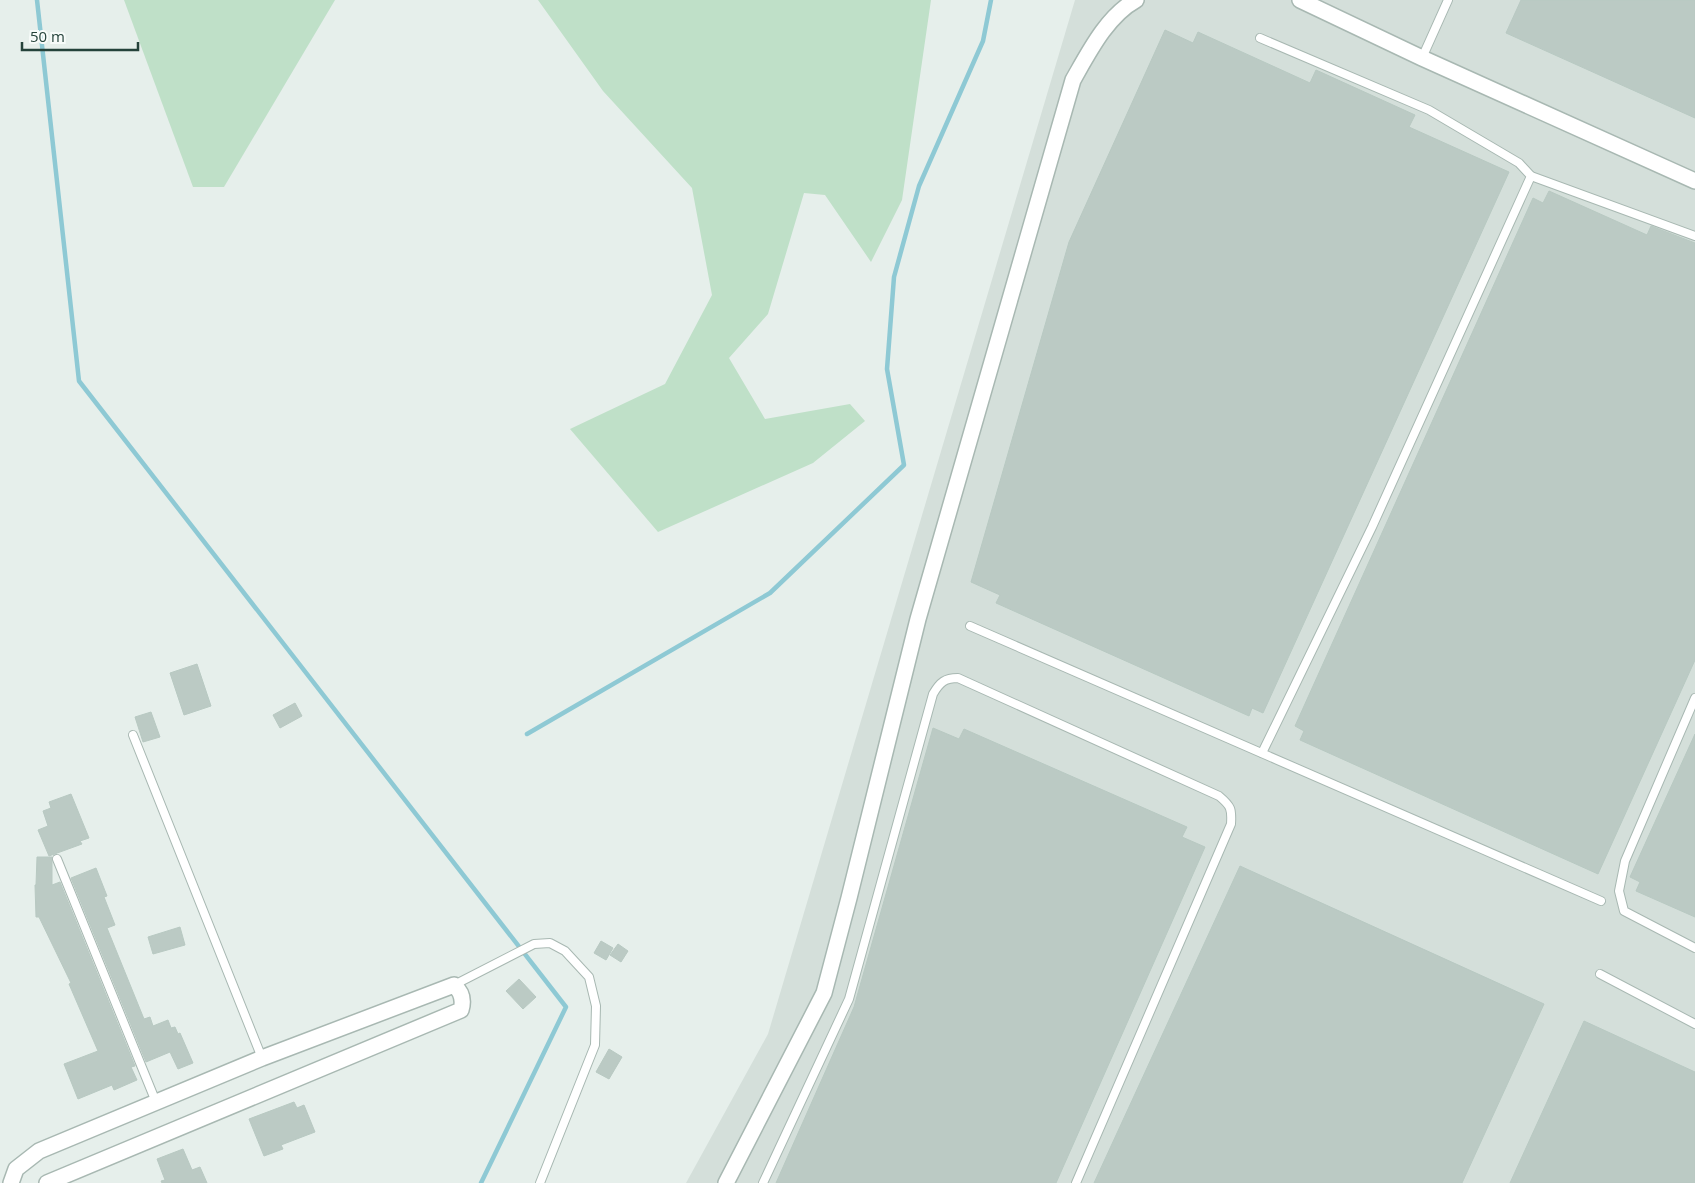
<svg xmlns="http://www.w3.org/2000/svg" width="1695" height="1183" viewBox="0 0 1695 1183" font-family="'Open Sans',sans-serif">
	<rect width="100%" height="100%" fill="#e6efeb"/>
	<polygon fill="#d4dfda" points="1075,0 1695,0 1695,1183 686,1183 768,1034"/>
	<g fill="#bfe0c8">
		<polygon points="124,0 335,0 224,187 193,187"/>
		<polygon points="538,0 931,0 902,200 871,262 825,195 804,193 768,314 729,358 765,419 850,404 865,421 813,463 658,532 570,429 665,384 712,295 692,188 603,91"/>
	</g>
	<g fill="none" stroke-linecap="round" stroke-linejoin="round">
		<g stroke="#8ec9d4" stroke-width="4.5">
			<polyline points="37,0 79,381 566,1007 481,1183"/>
			<polyline points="527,734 770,593 904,465 887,369 894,277 919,186 983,41 991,0"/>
		</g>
	</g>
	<g fill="#bbcac4" stroke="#b8c9c2">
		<polygon points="1521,0 1695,0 1695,118 1506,33"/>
		<polygon points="1165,30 1193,43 1198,32 1310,83 1316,70 1415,115 1409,127 1509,172 1263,713 1252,708 1249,716 996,603 1000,595 971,582 1069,242"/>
		<polygon points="1549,191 1647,235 1651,226 1695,243 1695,660 1598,874 1300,740 1304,731 1295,726 1533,198 1543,203"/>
		<polygon points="197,664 211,706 184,715 170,673"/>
		<polygon points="295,703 302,716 280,728 273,715"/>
		<polygon points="151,712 160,737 143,742 135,717"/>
		<polygon points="933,728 959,739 964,729 1187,827 1182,837 1205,847 1056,1183 776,1183 854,1007"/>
		<polygon points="1695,734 1695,917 1636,891 1640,882 1630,877"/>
		<polygon points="71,794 89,838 80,841 82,844 49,856 38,830 48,826 43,811 51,808 49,802"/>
		<polygon points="37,857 52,857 52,885 60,882 135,1066 131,1067 137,1080 114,1090 112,1085 78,1099 64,1064 98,1051 69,984 71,983 39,917 36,917 35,885 36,885"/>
		<polygon points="1240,866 1544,1004 1462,1183 1094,1183"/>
		<polygon points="96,868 107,896 104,897 115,925 107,928 144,1019 150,1017 153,1026 168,1020 171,1028 175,1027 178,1034 180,1033 193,1063 178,1069 170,1052 146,1062 71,878"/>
		<polygon points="180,927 185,945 153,954 148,937"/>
		<polygon points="601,941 613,948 606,960 594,953"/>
		<polygon points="618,944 628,951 621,962 610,955"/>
		<polygon points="519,979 536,997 523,1009 506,991"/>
		<polygon points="1584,1021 1695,1072 1695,1183 1510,1183"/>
		<polygon points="609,1049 622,1057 609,1079 596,1072"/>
		<polygon points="294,1102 297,1108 304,1105 315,1132 281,1145 283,1149 264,1156 249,1119"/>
		<polygon points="183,1149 192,1170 200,1167 207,1183 162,1183 161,1181 165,1180 157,1159"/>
	</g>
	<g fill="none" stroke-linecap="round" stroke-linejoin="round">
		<g stroke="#a8b8b2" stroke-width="10">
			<g id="service">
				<polyline points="1260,38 1429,110 1519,163 1531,176 1372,527 1262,753"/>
				<polyline points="1422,58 1448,0"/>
				<polyline points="1531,176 1695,236"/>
				<polyline points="970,626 1601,901"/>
				<polyline points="1695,698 1625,861 1619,891 1624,911 1695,948"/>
				<polyline points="133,735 262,1058"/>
				<polyline points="57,859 156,1102"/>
				<polyline points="1600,974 1695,1024"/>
				<polyline points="454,985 534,944 550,943 565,951 589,977 596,1006 595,1045 540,1183"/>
				<path d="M763,1183L849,999L933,694C940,682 945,678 958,678L1219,796C1231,806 1232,809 1231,824L1076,1183"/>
			</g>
		</g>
		<g stroke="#a8b8b2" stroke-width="18">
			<path id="minor" d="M11,1183L16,1169L39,1151L262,1058L454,985C462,992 464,1000 461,1010L47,1183"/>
		</g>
		<g stroke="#a8b8b2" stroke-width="18">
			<g id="tertiary">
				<polyline points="1300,0 1422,58 1695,181"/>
				<path d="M726,1183L824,993L849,898L918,619L1073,80C1089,52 1107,16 1136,0"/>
			</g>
		</g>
		<use href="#service" stroke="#fff" stroke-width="8"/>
		<use href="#minor" stroke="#fff" stroke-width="15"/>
		<use href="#tertiary" stroke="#fff" stroke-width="15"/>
	</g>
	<path d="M22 42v8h116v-8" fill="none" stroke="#24423a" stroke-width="2.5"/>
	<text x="30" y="42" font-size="15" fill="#24423a" stroke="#f7fbf9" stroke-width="4" paint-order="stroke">50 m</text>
</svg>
